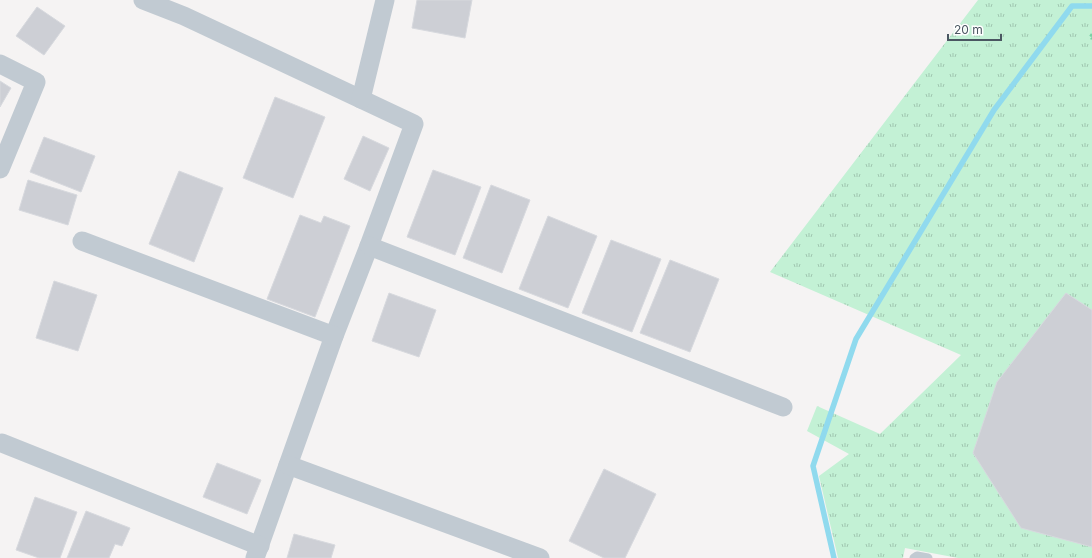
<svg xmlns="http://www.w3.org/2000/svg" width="1092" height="558" viewBox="0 0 1092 558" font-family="Inter,sans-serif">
	<defs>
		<pattern id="grass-tufts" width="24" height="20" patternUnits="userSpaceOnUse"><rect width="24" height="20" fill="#c3f1d5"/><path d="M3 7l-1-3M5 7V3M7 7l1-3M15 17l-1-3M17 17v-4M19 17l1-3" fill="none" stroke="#a0c6b0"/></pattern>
	</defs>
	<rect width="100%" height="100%" fill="#f5f3f3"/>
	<polygon fill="url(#grass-tufts)" points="978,0 1092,0 1092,558 958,558 905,548 903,558 838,558 819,476 849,454 807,431 817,406 880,434 961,355 770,272"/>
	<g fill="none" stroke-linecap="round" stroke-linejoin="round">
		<polyline stroke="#90daee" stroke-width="5.5" points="834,558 813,466 856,339 994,110 1072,6 1092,6"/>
	</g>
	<g fill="#cdcfd5" stroke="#d7d9de">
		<polygon points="417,0 472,0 465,38 412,28"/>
		<polygon points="37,7 65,26 44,55 16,36"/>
		<polygon points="0,81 11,88 0,107"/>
		<polygon points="275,97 325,117 293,198 243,178"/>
		<polygon points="363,136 389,148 370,191 344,179"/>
		<polygon points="44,137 95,156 81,192 30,172"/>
		<polygon points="433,170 481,187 455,255 407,237"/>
		<polygon points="179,171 223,188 194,262 149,244"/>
		<polygon points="28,180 77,195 68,225 19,210"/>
		<polygon points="491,185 530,200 502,273 463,258"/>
		<polygon points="300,215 321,223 324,216 350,226 315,317 267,299"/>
		<polygon points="548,216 597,236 568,308 519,289"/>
		<polygon points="611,240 661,259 632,332 582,313"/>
		<polygon points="670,260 719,279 690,352 640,333"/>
		<polygon points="54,281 97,295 78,351 36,338"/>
		<polygon points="389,293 436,310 419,357 372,341"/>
		<polygon points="1066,293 1092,310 1092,547 1021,528 973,453 997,382"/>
		<polygon points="217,463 261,480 247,514 203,497"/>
		<polygon points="604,469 656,494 625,558 604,558 569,541"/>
		<polygon points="35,497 77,512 60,558 39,558 16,550"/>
		<polygon points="86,511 130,528 122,546 115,544 109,558 67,558"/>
		<polygon points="294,534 335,545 331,558 287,558"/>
	</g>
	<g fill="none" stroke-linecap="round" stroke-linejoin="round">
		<polyline stroke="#7ad0a6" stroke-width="2.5" stroke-dasharray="3 2" stroke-linecap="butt" points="1092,34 1090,37 1092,39"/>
		<polyline stroke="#c1cad2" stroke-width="9" points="914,558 917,556 928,558"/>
		<g stroke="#c1cad2" stroke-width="19">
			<polyline points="143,0 184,16 414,124 369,246 334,336 255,558"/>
			<polyline points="0,64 36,82 0,169"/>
			<polyline points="361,99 385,0"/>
			<polyline points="82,241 334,336"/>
			<polyline points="369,246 783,407"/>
			<polyline points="2,443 260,546"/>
			<polyline points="288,465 540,558"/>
		</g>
	</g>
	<path d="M948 34v6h53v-6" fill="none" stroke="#4a5661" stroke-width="2"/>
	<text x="954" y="34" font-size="12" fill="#4a5661" stroke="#ffffff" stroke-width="3" paint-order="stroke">20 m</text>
</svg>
